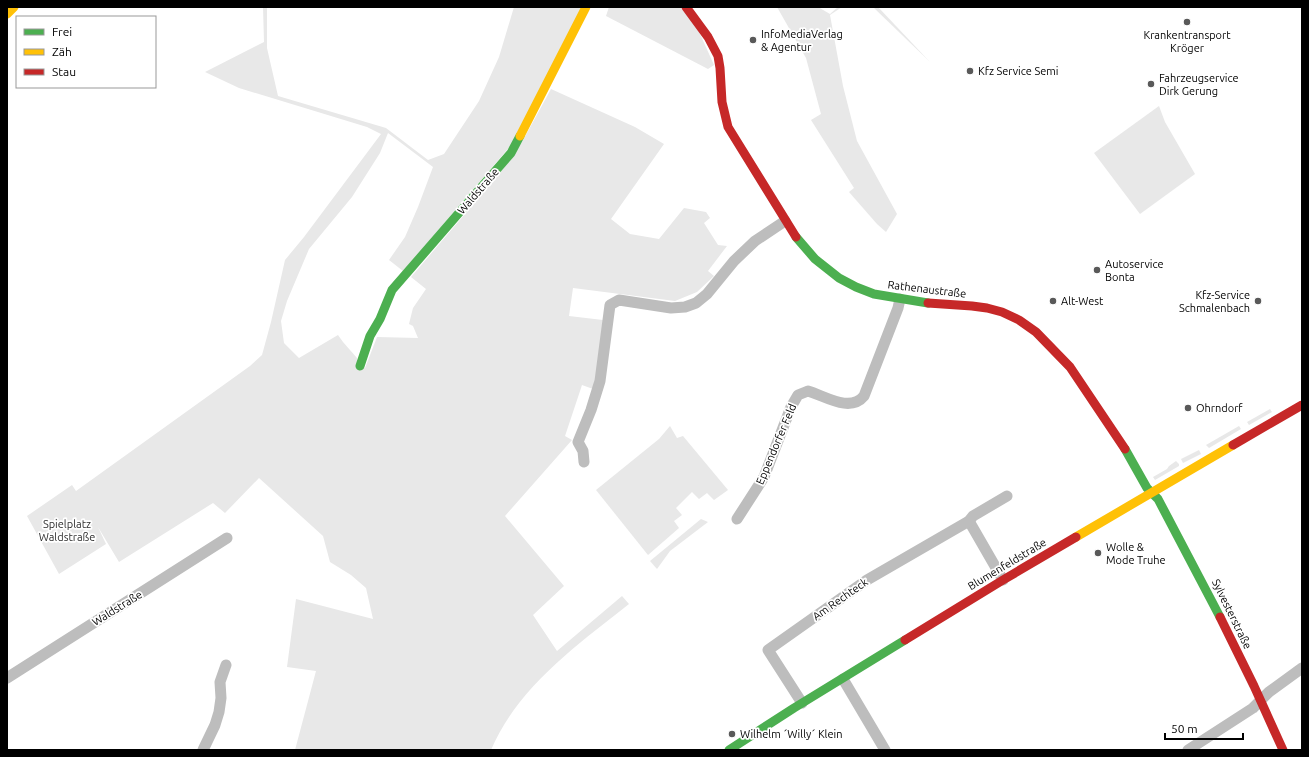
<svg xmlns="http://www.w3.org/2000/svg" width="1309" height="757" viewBox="0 0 1309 757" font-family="Ubuntu,sans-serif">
	<rect width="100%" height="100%" fill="#fff"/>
	<g fill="#e8e8e8">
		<path d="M263,7H267V48L278,96L386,128L428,160L444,154L479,101L499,57L514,7H583L519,136L403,271L389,260L405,237L418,207L433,167L388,133L380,153L352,197L309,249L287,301L281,321L284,343L299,358L338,335L343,342L357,358V366L365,368L377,337L418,338L413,326L409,324L413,308L426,289L411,277L500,173L522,142L551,89L635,127L664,144L611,219L630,234L659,239L684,208L706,212L710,218L704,223L718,245L727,246L708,271L714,276L697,292L675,301L573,288L569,316L603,320L597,370L593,389L582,385L565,436L572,440L505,516L564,586L533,615L557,651L622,596L629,604C576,646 518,687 491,750H295L316,671L287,667L296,599L373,619L366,588L351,575L330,562L323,536L259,478L225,513L213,503L119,562L98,527L106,544L59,574L27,516L72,485L76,491L250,366L262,355L271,322L285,260L304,237L381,134L367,127L239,88L205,72L264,42Z"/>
		<polygon points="609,7 682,7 696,25 714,65 708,69 606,16"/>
		<polygon points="777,7 818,7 830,14 838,7 842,7 830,15 843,86 857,141 897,214 886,232 877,224 849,192 854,188 811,120 821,114 806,58"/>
		<polygon points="873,7 878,7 930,62"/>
		<polygon points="1159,106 1165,122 1195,174 1140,214 1094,153"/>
		<polygon points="1270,409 1272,412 1249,425 1247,422"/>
		<polygon points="670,426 677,438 683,436 728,490 714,500 707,493 699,499 692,492 676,508 682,515 674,521 679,528 648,555 596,490 659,439"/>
		<polygon points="1239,426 1241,429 1209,448 1206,445"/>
		<polygon points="1199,450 1201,454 1183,463 1181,459"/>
		<polygon points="1176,461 1179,464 1179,466 1155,480 1153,477 1167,469 1169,466"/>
		<polygon points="701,519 708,522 670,551 657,569 650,561"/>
	</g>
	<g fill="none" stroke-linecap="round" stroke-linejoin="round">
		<g stroke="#bdbdbd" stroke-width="11">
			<polyline points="584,462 583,451 578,442 591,410 600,381 610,305 619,300 671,308 685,307 696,303 707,294 734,261 755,241 785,221"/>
			<path d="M737,519L764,477L791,407L798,395L808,391C825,396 850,413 864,396L898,308L900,299"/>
			<polyline points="969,521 1003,580"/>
			<polyline points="7,678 227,538"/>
			<polyline points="843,679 885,750"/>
			<polyline points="802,703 768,650 867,580 969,521 973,516 1007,496"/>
			<polyline points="203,750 215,725 219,712 221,698 220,682 226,665"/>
			<polyline points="1188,750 1253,708 1269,692 1302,668"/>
		</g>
		<g stroke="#4caf50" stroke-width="9">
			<polyline points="796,237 815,259 839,278 856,287 874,294 928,303"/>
			<polyline points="360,366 370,336 380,319 392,290 511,153 520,136"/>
			<polyline points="1125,449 1147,488 1158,499 1220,617"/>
			<polyline points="729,750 794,708 905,640"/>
		</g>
		<g stroke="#ffc107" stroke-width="9">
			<polyline points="7,14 14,7"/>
			<polyline points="520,136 586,7"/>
			<polyline points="1076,537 1233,445"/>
		</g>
		<g stroke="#c62828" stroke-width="9">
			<polyline points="686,7 708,37 718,56 720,68 722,102 728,127 796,237"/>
			<polyline points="928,303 972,306 987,308 1002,312 1019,320 1036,332 1070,367 1125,449"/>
			<polyline points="1233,445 1302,405"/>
			<polyline points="1220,617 1254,686 1283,750"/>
			<polyline points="905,640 1003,580 1076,537"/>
		</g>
	</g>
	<g fill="#595959" stroke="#fff" stroke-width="1.5">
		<circle cx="1187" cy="22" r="4"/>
		<circle cx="753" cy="40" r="4"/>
		<circle cx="970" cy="71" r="4"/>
		<circle cx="1151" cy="84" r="4"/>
		<circle cx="1097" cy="270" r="4"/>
		<circle cx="1053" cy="301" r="4"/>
		<circle cx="1258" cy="301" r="4"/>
		<circle cx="1188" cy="408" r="4"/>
		<circle cx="1098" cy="553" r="4"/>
		<circle cx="732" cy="734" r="4"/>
	</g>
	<g text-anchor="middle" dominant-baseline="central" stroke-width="3.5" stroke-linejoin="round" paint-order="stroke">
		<g font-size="11" fill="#000" stroke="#fff" text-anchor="start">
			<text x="761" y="34">InfoMediaVerlag<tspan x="761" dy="13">&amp; Agentur</tspan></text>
			<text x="1187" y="35" text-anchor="middle">Krankentransport<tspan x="1187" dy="13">Kröger</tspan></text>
			<text x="978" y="71">Kfz Service Semi</text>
			<text x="1159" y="78">Fahrzeugservice<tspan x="1159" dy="13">Dirk Gerung</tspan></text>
			<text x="1105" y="264">Autoservice<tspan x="1105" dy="13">Bonta</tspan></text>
			<text x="1250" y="295" text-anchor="end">Kfz-Service<tspan x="1250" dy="13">Schmalenbach</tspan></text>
			<text x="1061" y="301">Alt-West</text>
			<text x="1196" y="408">Ohrndorf</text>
			<text x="1106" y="547">Wolle &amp;<tspan x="1106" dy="13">Mode Truhe</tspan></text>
			<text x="740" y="734">Wilhelm ´Willy´ Klein</text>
		</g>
		<g font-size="11" fill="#000" stroke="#fff">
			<text transform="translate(478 191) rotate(-49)">Waldstraße</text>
			<text transform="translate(927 289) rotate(7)">Rathenaustraße</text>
			<text transform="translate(776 444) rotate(-67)">Eppendorfer Feld</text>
			<text transform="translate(1007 564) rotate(-31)">Blumenfeldstraße</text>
			<text transform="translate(840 599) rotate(-35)">Am Rechteck</text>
			<text transform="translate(117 608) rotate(-32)">Waldstraße</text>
			<text transform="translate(1232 614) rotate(64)">Sylvesterstraße</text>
		</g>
		<g font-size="11" fill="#2c2c2c" stroke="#fff">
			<text x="67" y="524">Spielplatz<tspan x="67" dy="13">Waldstraße</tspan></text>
		</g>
	</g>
	<rect width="1309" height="757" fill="none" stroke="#000000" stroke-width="16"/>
	<rect x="16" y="16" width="140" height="72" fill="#ffffff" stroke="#999999"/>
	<rect x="24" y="29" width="20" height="6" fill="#4caf50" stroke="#999999"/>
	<text x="52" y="36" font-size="12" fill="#000000">Frei</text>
	<rect x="24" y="49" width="20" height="6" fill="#ffc107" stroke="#999999"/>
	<text x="52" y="56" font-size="12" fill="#000000">Zäh</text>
	<rect x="24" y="69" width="20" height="6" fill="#c62828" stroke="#999999"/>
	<text x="52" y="76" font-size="12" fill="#000000">Stau</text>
	<path d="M1165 733v6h78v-6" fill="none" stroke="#000000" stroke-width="2"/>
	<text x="1171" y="733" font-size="12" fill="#000000" stroke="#ffffff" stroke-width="3" paint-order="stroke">50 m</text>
</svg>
